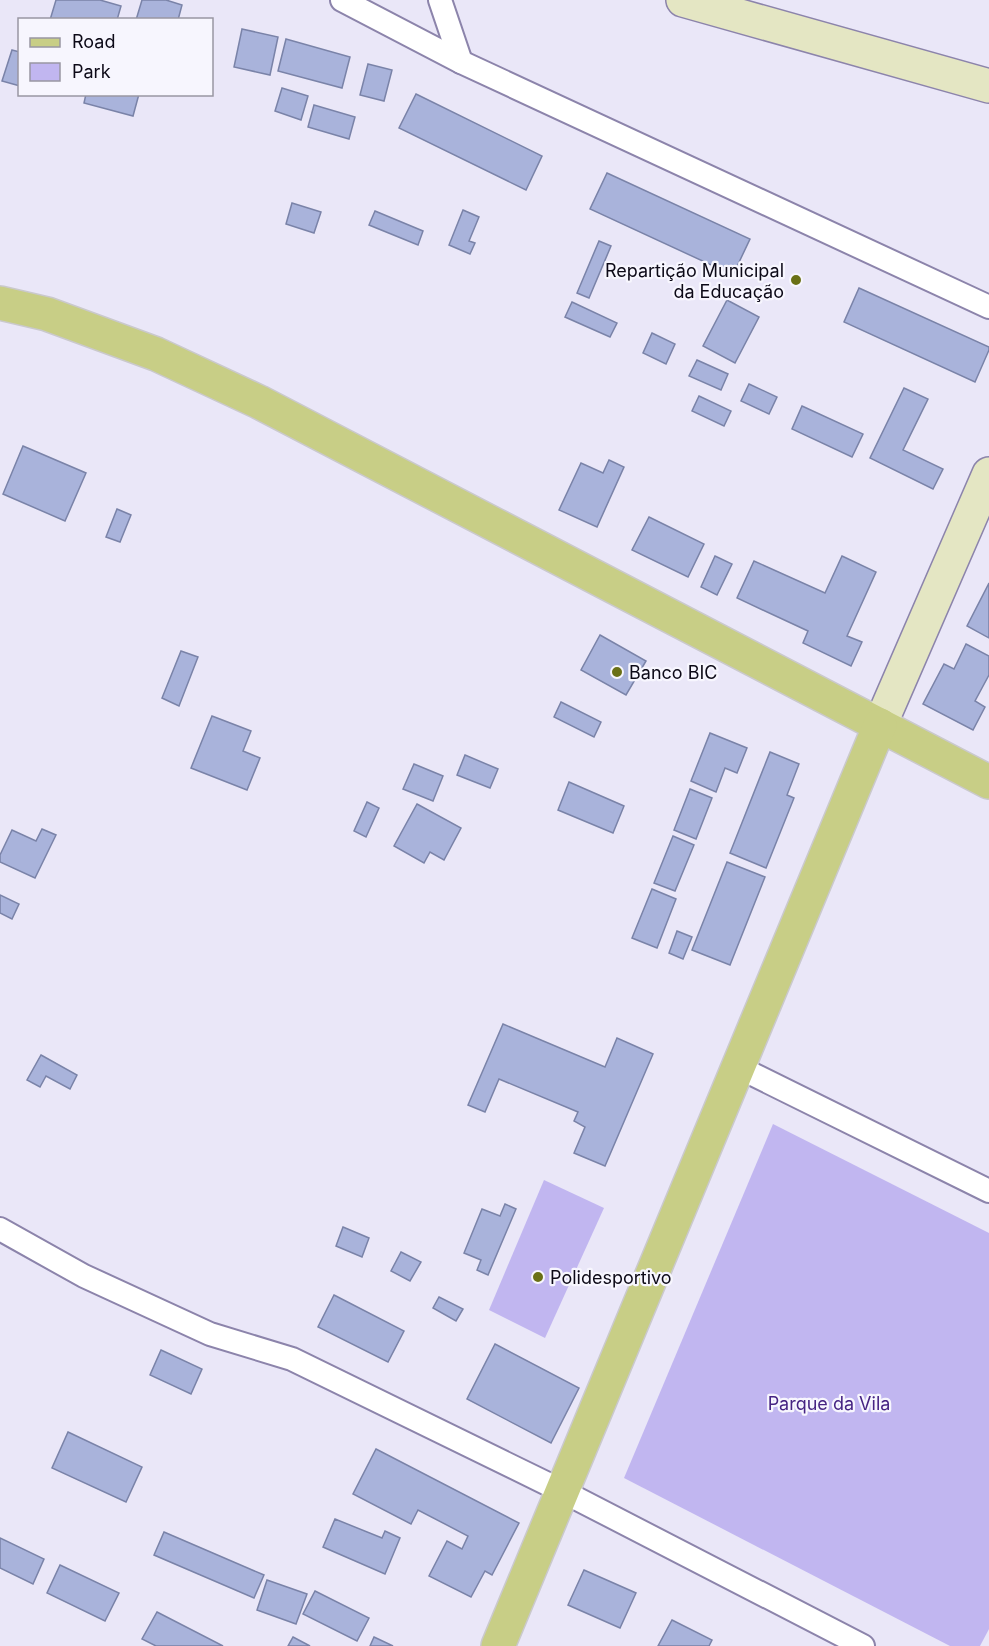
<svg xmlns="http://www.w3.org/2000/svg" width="989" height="1646" viewBox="0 0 989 1646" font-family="Inter,sans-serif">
	<rect width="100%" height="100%" fill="#eae7f8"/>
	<g fill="#c1b6f0">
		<polygon points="773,1124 989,1233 989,1629 980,1646 950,1646 624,1478"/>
		<polygon points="544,1180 604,1208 545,1338 489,1310"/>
	</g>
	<g fill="#a9b3db" stroke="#7a83a8" stroke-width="1.5">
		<polygon points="56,0 100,0 121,6 117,20 50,20"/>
		<polygon points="142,0 166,0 182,5 178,20 136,20"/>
		<polygon points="242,29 278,37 270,75 234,67"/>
		<polygon points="286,39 350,57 342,88 278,71"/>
		<polygon points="12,50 20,52 20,86 2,81"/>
		<polygon points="368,64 392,70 384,101 360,95"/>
		<polygon points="282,88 308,96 301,120 275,111"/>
		<polygon points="86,94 139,94 133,116 84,103"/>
		<polygon points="416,94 542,156 526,190 399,128"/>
		<polygon points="314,105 355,117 349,139 308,127"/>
		<polygon points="607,173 750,239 733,275 590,209"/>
		<polygon points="292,203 321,212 314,233 286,224"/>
		<polygon points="463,210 479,217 469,241 475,243 470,254 449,245"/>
		<polygon points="375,211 423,231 418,245 369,225"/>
		<polygon points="599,241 611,246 589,298 577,293"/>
		<polygon points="859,288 989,347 989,350 975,382 844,322"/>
		<polygon points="727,300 759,317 735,363 703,346"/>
		<polygon points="572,302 617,323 610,337 565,317"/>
		<polygon points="652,333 675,344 666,364 643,353"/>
		<polygon points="697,360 728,374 721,390 689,376"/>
		<polygon points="749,384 777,397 769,414 741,401"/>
		<polygon points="904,388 928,399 903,450 943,469 933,489 870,458"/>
		<polygon points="699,396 731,411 724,426 692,411"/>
		<polygon points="802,406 863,434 852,457 792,429"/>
		<polygon points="23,446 86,473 65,521 3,494"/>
		<polygon points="609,460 624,467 597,527 559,510 581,463 603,473"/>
		<polygon points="117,509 131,515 120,542 106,537"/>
		<polygon points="649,517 704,544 688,577 632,550"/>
		<polygon points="715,556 732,564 717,595 701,587"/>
		<polygon points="842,556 876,572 847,636 862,642 851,666 803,643 808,631 737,598 754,561 825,593"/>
		<polygon points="989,583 989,638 967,626"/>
		<polygon points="600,635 646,661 626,695 581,670"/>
		<polygon points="966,644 989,656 989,675 975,701 985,707 973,730 923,704 944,664 954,669"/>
		<polygon points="181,651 198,657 179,706 162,698"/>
		<polygon points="561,702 601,722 594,737 554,717"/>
		<polygon points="212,716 251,731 243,751 260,758 247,790 191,768"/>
		<polygon points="710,733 747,748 737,773 725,768 716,792 691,781"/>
		<polygon points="770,752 799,764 787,795 794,798 766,868 730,853"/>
		<polygon points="465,755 498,769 490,788 457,775"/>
		<polygon points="414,764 443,776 433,801 403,789"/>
		<polygon points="569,782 624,806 613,833 558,810"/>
		<polygon points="690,789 712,798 696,839 674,830"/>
		<polygon points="367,802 379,808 366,837 354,831"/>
		<polygon points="417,804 461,828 444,860 430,852 424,863 394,846"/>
		<polygon points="42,829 56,835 35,878 0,862 0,855 12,830 36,841"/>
		<polygon points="673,836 694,845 675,891 654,883"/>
		<polygon points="727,862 765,877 730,965 692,950"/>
		<polygon points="652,889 676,899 657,948 632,938"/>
		<polygon points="0,895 19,904 12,919 0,913"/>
		<polygon points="677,931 692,937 683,959 669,953"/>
		<polygon points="503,1024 605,1067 617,1038 653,1054 605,1166 574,1153 585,1127 574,1121 578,1112 499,1079 485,1112 468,1105"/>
		<polygon points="41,1055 77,1075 70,1089 46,1076 40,1087 27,1080"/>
		<polygon points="505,1204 516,1209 488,1275 477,1270 481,1260 464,1253 482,1209 500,1216"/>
		<polygon points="343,1227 369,1238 362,1257 336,1246"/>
		<polygon points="401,1252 421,1262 410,1281 391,1271"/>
		<polygon points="334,1295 404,1331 388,1362 318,1327"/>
		<polygon points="439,1297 463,1309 456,1321 433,1308"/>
		<polygon points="495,1344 579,1388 551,1443 467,1399"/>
		<polygon points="161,1350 202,1369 191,1394 150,1375"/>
		<polygon points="68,1432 142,1467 126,1502 52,1468"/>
		<polygon points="376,1449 519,1523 492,1575 485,1571 471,1597 429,1576 447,1541 462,1549 468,1536 418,1510 411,1524 353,1494"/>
		<polygon points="335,1519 382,1538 385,1531 400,1538 385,1574 323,1547"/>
		<polygon points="164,1532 264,1575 254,1598 154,1555"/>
		<polygon points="0,1538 44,1559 33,1584 0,1568"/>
		<polygon points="60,1565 119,1593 105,1621 47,1593"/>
		<polygon points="584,1570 636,1593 620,1628 568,1605"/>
		<polygon points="267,1580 307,1594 296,1624 257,1610"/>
		<polygon points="315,1591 369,1618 357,1641 303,1614"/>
		<polygon points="157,1612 223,1646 156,1646 142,1639"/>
		<polygon points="672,1620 712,1640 709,1646 658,1646"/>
		<polygon points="293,1637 310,1646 288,1646"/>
		<polygon points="374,1637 393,1646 370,1646"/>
	</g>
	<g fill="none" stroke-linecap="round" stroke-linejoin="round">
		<g stroke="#8c84ab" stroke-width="26">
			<g id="street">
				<polyline points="342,0 461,62 989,307"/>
				<polyline points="440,0 461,62"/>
				<polyline points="738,1067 989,1191"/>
				<polyline points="0,1229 84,1276 210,1334 292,1359 562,1491 863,1646"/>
			</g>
		</g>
		<g stroke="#8c84ab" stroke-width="36">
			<g id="secondary">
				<polyline points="683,0 989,86"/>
				<polyline points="880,725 989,474"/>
			</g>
		</g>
		<g stroke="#cac9cc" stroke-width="36">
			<g id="primary">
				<polyline points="0,303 47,314 156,354 259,402 989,782"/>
				<polyline points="498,1646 880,725"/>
			</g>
		</g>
		<use href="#street" stroke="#fff" stroke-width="22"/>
		<use href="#secondary" stroke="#e4e6c3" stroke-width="33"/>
		<use href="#primary" stroke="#c8ce86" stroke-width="33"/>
	</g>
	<g fill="#6a7016" stroke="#f7f6fe" stroke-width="2">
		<circle cx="796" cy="280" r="6"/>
		<circle cx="617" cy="672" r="6"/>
		<circle cx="538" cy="1277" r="6"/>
	</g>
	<g text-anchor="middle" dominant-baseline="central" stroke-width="4.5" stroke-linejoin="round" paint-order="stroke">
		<g font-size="18" fill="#0c0917" stroke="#f7f6fe" text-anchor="start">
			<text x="784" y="270" text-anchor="end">Repartição Municipal<tspan x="784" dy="21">da Educação</tspan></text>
			<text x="629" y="672">Banco BIC</text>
			<text x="550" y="1277">Polidesportivo</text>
		</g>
		<g font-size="18" fill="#462483" stroke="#f7f6fe">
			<text x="829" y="1403">Parque da Vila</text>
		</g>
	</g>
	<rect x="18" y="18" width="195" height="78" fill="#f7f6fe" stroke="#9997a2" stroke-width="1.5"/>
	<rect x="30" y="38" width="30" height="9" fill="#c8ce86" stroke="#9997a2" stroke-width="1.5"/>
	<text x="72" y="48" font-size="18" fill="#0c0917">Road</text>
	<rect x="30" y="63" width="30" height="18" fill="#c1b6f0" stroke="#9997a2" stroke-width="1.5"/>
	<text x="72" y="78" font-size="18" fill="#0c0917">Park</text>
</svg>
